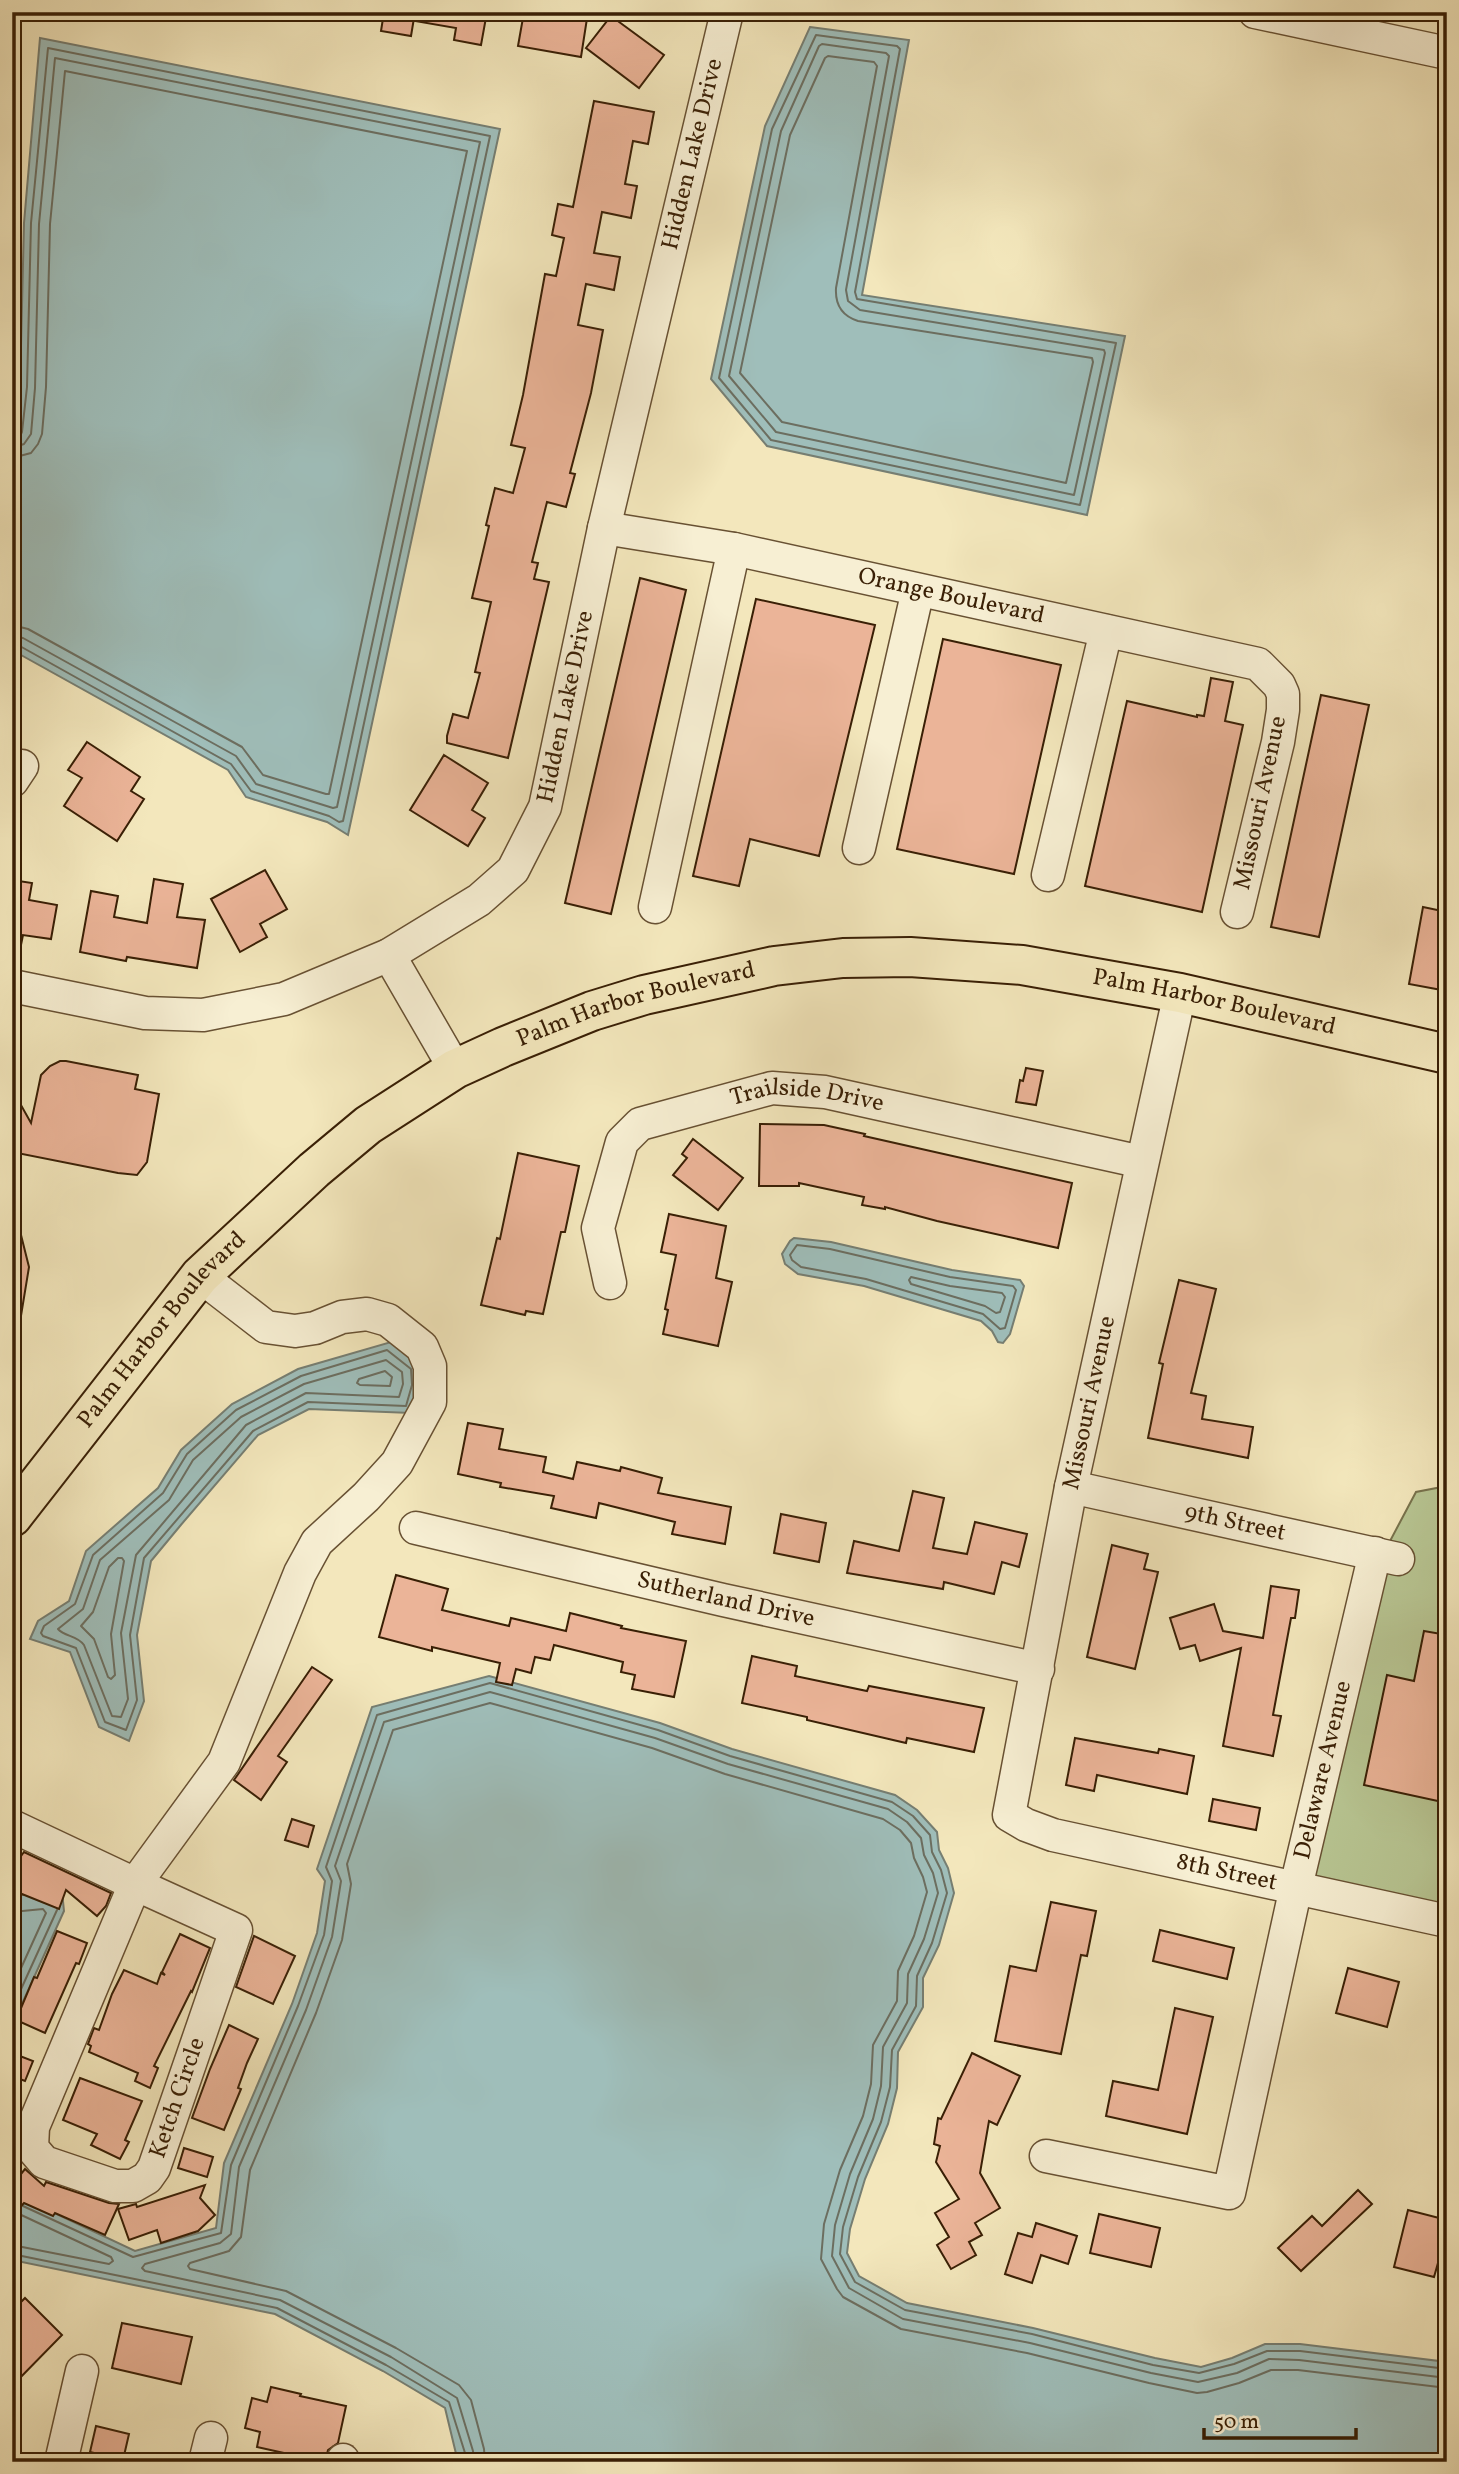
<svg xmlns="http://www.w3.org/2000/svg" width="1459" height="2474" viewBox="0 0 1459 2474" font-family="Vollkorn,serif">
	<rect width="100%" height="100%" fill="#f3e7bc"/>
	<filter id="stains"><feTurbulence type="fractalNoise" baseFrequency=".00286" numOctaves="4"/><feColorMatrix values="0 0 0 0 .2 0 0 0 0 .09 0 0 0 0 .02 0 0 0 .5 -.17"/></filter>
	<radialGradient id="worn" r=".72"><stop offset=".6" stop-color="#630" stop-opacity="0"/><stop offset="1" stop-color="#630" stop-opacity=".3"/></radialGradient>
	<polygon fill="#b8c693" stroke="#78724c" stroke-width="2" points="1447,1486 1447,1915 1310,1883 1381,1558 1416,1492"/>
	<g fill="#9fbeba" stroke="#767e72" stroke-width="2">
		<polygon points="810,27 909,40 862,295 1125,336 1087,515 767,446 711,379 765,126"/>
		<polygon points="40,38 500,129 348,835 327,822 246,797 228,770 12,650 12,468 20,387 24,223"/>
		<polygon points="794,1238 831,1242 952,1270 1020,1280 1024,1286 1010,1334 1003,1343 998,1342 992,1331 981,1321 864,1286 798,1274 785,1264 782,1254 790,1241"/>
		<polygon points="391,1342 415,1361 419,1386 411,1413 309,1409 258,1435 180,1526 151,1561 137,1635 144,1701 129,1741 99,1727 70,1652 30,1639 38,1621 69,1601 86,1551 158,1488 181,1450 232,1404 298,1369"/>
		<polygon points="489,1676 660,1723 732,1749 895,1795 917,1810 937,1832 939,1850 948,1868 954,1893 939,1945 923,1978 923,2007 898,2052 897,2088 888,2124 865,2179 850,2229 847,2253 859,2276 907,2303 1033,2328 1155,2358 1201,2367 1232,2358 1265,2344 1300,2344 1447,2362 1447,2462 458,2462 445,2408 383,2371 275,2314 12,2260 12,2193 135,2251 216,2228 224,2163 292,2004 317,1933 325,1881 317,1869 372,1707"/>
		<polygon points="62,1891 64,1911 12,2026 12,1896"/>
	</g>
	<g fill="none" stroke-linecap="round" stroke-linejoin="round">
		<g stroke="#6c6e60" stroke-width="2">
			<polygon points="816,35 897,46 900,49 855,292 857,299 1116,343 1080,505 771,440 719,378 772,129"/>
			<polygon points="822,44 886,53 889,56 846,290 848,301 860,310 1104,350 1105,353 1074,495 776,432 729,376 781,131 819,46"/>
			<path d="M828,56L874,62L877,66L836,288C835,305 842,316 858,321L1092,358L1093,362L1066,483L782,422L740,373L790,135L825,58Z"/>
			<polyline points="12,439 19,438 22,432 27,387 31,223 48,48 490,136 343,821 339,822 329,816 251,791 231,764 18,645 12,645"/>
			<polyline points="12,448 24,444 31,434 35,388 39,224 55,58 480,142 337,807 333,808 256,784 236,756 23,638 12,636"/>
			<polyline points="12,458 31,453 38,444 42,434 46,387 50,224 65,71 467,151 329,794 326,794 263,775 242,747 28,629 12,625"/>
			<polygon points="797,1245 830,1249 950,1277 1013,1286 1016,1290 1005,1328 1000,1329 983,1314 866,1279 801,1267 792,1260 790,1255"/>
			<polygon points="911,1277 950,1286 1002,1293 1005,1297 1000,1312 996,1313 985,1306 911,1284 909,1280"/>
			<polygon points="387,1350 411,1369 412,1385 406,1406 308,1402 253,1431 144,1558 130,1635 137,1700 126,1730 105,1722 76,1648 43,1636 41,1633 44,1626 75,1604 93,1555 163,1493 187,1454 236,1410 301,1376"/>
			<path d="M386,1360L402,1372L403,1384L399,1397L306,1393L246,1425L136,1555L121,1633L128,1699L121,1717L112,1716L84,1645C77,1635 65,1637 58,1629L83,1609L100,1560L169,1500L193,1460L241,1417L304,1384Z"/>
			<polygon points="385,1371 392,1377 390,1386 360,1385 357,1383 359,1379"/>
			<polygon points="118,1558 122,1558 124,1561 111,1634 115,1675 111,1679 108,1677 94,1639 81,1626 93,1612 109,1567"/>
			<polyline points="12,1912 43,1909 46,1913 12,1988"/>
			<polyline points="12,2009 57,1910"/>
			<polyline points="23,2206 133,2257 221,2233 231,2165 298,2006 324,1935 332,1881 326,1867 377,1715 490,1683 658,1730 730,1756 892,1802 913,1816 930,1835 932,1852 941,1870 947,1893 932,1943 917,1976 916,2006 892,2050 890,2087 881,2122 858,2177 843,2227 840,2254 855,2282 905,2310 1032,2334 1153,2365 1199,2373 1234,2364 1267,2351 1300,2351 1447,2369"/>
			<polyline points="12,2245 109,2264 113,2261 111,2257 17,2213"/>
			<polyline points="12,2254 277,2308 386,2365 449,2402 465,2453 465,2462"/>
			<polyline points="474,2462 473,2451 457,2398 391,2357 280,2300 145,2271 142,2268 145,2264 220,2243 231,2234 239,2167 306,2010 332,1937 341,1881 335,1866 384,1722 490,1692 655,1738 728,1764 888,1809 907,1822 921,1838 924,1855 933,1873 938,1893 924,1939 908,1974 907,2003 883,2047 881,2086 873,2119 850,2174 835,2225 832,2256 849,2288 903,2319 1030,2343 1151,2373 1198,2382 1237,2373 1269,2359 1299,2360 1447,2378"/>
			<polyline points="485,2462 484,2449 471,2400 459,2385 396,2348 286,2291 190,2269 188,2266 190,2263 229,2251 241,2237 250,2170 316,2013 342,1940 351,1884 347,1864 393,1730 490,1703 652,1748 725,1774 883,1819 900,1830 911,1843 914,1858 923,1877 927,1892 914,1936 898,1971 897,2001 873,2045 871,2084 863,2116 840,2170 824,2224 821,2259 837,2289 843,2297 901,2329 1027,2353 1149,2383 1197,2393 1207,2392 1239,2383 1271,2370 1298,2370 1447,2388"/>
		</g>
	</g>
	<g fill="#ebb498" stroke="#391f05" stroke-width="2">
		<polygon points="384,12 415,12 411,36 381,31"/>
		<polygon points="416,12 487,12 481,45 454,40 456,28 415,21"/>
		<polygon points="524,12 588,12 581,57 518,46"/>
		<polygon points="611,16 664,55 639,88 586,48"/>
		<polygon points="594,101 654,112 648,144 633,141 625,184 637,186 631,218 602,212 594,253 620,257 614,290 586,284 578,325 603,330 591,393 570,473 575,474 566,507 547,502 532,562 538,563 534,579 549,582 508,758 447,743 447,736 453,714 468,718 480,673 475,672 491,602 472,598 489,526 486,525 495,488 513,493 525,448 511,445 523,395 545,274 556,276 564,238 552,235 558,204 573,207"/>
		<polygon points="640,578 686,590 611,914 565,903"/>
		<polygon points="756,599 875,625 819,856 750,839 739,886 693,876"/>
		<polygon points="943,639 1061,665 1014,874 897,849"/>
		<polygon points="1211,678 1233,682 1225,721 1243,725 1202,912 1085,886 1127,701 1197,717 1197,715 1204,716"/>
		<polygon points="1321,695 1369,705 1319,937 1271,927"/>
		<polygon points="87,742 140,777 131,791 144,799 117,841 64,806 82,778 68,770"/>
		<polygon points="444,755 488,783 472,810 485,818 468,846 410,810"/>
		<polygon points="265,870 287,909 260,924 267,937 240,952 211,899"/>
		<polygon points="154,879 183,884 177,917 205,920 197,968 127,957 126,961 80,952 91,891 118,896 114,917 147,923"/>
		<polygon points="12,880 32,883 29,900 57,905 51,939 23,935 21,945 12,944"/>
		<polygon points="1423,907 1447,912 1447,991 1409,984"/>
		<polygon points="60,1061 66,1061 138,1075 135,1089 159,1094 147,1162 137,1175 118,1173 12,1152 12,1089 31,1123 41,1075 50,1066"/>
		<polygon points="1026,1068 1043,1071 1036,1105 1016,1102 1020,1080 1023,1081"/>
		<polygon points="760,1124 824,1125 865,1134 864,1136 1072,1183 1058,1248 937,1221 885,1207 885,1209 862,1205 864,1197 799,1183 799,1186 759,1186"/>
		<polygon points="693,1139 743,1178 718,1210 673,1175 687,1158 682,1154"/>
		<polygon points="518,1153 579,1166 565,1232 561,1232 543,1314 526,1311 525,1315 481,1305 497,1238 500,1239"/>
		<polygon points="669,1214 726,1226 716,1278 732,1282 718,1346 663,1334 668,1310 665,1309 676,1255 661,1252"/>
		<polygon points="18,1223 29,1267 20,1322 12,1321 12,1224"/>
		<polygon points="1179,1280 1216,1289 1191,1393 1206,1396 1202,1419 1253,1427 1248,1458 1148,1438 1163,1364 1159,1363"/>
		<polygon points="468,1423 503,1429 499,1449 546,1457 543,1472 573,1479 577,1462 620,1471 621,1467 662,1478 658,1493 731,1507 725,1544 672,1534 675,1522 599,1503 596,1518 551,1508 554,1496 500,1487 501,1483 458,1474"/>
		<polygon points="913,1491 944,1498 933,1548 967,1554 975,1522 1027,1534 1019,1567 1002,1562 994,1594 944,1582 943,1589 847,1573 854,1541 899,1551"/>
		<polygon points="781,1514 826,1523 819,1562 774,1553"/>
		<polygon points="1112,1545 1148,1554 1144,1569 1158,1572 1135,1669 1087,1657"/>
		<polygon points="396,1575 448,1589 442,1610 509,1626 511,1618 566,1631 570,1613 622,1626 621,1628 686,1641 674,1697 632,1689 635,1675 621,1672 623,1662 554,1645 550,1660 535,1657 531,1673 516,1669 512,1685 496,1682 500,1663 432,1647 432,1651 379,1637"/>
		<polygon points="1271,1586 1299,1590 1295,1618 1291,1618 1273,1715 1281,1716 1273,1756 1223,1746 1241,1648 1200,1661 1195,1645 1180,1649 1170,1618 1214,1604 1223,1631 1263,1638"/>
		<polygon points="1424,1631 1447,1635 1447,1803 1364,1785 1387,1675 1414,1681"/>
		<polygon points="752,1656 797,1666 795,1676 867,1691 869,1686 984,1708 974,1752 907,1738 906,1743 807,1720 807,1717 742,1703"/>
		<polygon points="312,1667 332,1680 278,1756 287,1762 261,1800 234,1780"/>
		<polygon points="1075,1738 1158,1753 1159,1749 1194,1756 1187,1794 1097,1775 1094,1791 1066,1785"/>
		<polygon points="1213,1799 1260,1808 1256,1830 1209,1821"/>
		<polygon points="292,1819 314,1826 308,1847 285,1840"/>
		<polygon points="12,1848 21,1856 24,1852 111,1893 106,1906 97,1916 66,1890 59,1909 12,1890"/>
		<polygon points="1051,1902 1096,1911 1087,1956 1081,1955 1061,2054 995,2041 1010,1966 1036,1971"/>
		<polygon points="1160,1930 1234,1948 1227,1979 1153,1961"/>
		<polygon points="57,1931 87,1943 79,1964 76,1963 45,2033 16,2020 34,1977 37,1978"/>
		<polygon points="180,1934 210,1948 192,1992 191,1991 154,2066 158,2068 150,2088 135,2081 138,2073 89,2052 91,2046 88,2044 94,2028 99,2030 112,1994 124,1970 157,1984 161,1973 165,1975 162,1972"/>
		<polygon points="254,1936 295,1956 273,2004 236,1987"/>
		<polygon points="1348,1968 1399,1982 1387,2027 1336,2013"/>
		<polygon points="1175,2008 1213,2017 1187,2134 1106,2116 1113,2081 1158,2090"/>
		<polygon points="229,2025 258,2039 247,2063 238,2088 241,2089 224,2130 192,2118 210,2069"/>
		<polygon points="12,2053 33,2061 25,2081 12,2076"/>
		<polygon points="972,2053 1020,2076 997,2125 989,2121 980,2173 1000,2208 975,2223 982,2235 969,2242 976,2255 951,2269 937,2245 949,2237 935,2213 959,2199 936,2162 940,2146 934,2144 938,2118 941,2119"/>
		<polygon points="80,2078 142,2101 125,2140 129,2142 120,2159 91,2145 97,2134 63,2120"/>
		<polygon points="184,2148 213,2157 207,2177 178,2168"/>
		<polygon points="25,2169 44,2186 46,2182 109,2203 119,2204 105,2235 55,2213 53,2216 24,2203 12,2216 12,2185"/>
		<polygon points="205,2185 200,2198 215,2215 198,2231 161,2243 157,2230 129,2240 118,2209 136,2204 137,2207"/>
		<polygon points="1358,2190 1372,2204 1301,2271 1278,2248 1312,2216 1322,2226"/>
		<polygon points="1408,2210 1447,2220 1447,2265 1438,2263 1434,2277 1394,2267"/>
		<polygon points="1099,2214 1160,2228 1151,2267 1090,2253"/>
		<polygon points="1036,2223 1077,2236 1068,2264 1041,2255 1032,2283 1005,2274 1018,2233 1032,2237"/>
		<polygon points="25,2298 62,2335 12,2386 12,2311"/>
		<polygon points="122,2323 192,2337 181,2384 112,2368"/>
		<polygon points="271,2387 301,2394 300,2396 346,2406 338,2443 328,2450 325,2462 291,2462 293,2455 257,2447 260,2432 245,2428 252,2398 267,2402"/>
		<polygon points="96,2426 129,2434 123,2460 90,2452"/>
	</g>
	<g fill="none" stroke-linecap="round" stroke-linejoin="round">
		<g stroke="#685133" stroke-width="35">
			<g id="minor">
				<polyline points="1255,12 1447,53"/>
				<path id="s1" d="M604,528L734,549L1258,664L1279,685L1283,694V710L1278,742L1237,912"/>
				<polyline points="12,781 22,766"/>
				<polyline points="859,848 918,590"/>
				<polyline points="1048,875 1106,631"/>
				<polyline points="655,907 734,549"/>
				<polyline points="389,955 455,1069"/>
				<path id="s2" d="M12,986L145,1013L203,1015L284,999L389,955L479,900L513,870L545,807L604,528L727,12"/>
				<path id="s3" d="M1180,993L1071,1487L1009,1815L1026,1825L1053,1835L1447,1921"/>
				<path id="s4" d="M610,1283L598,1228L622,1142L640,1124L772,1088L825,1092L1142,1162"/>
				<path id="s5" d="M1071,1487L1398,1559"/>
				<path id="s6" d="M416,1528L723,1600L1038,1669"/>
				<polyline points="12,1826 135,1884 224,1762 300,1573 317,1542 366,1497 397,1463 430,1402 430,1366 422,1347 388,1320 367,1314 342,1317 315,1328 295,1331 266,1327 200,1276"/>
				<polygon points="135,1884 236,1930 154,2168 147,2178 133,2186 115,2186 44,2162 32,2148 33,2127"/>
				<path id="s7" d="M1046,2156L1229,2193L1296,1887L1375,1553"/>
				<polyline points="61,2462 82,2371"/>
				<polyline points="205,2462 211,2438"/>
				<polyline points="343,2462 343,2460"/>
			</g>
		</g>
		<g stroke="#391f05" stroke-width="42">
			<g id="major">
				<path id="s8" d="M12,1517L200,1276L314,1170L368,1125L455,1069L503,1047L592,1011L644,995L774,966L843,958L910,957L1022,965L1180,993L1447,1054"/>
			</g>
		</g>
		<use href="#minor" stroke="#f7efd3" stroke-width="32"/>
		<use href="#major" stroke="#f3e7bc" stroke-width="38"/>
	</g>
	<g text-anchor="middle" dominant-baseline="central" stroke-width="5" stroke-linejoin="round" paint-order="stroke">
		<g font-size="24" fill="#391f05" stroke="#f7efd3">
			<text stroke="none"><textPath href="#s2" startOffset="1281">Hidden Lake Drive</textPath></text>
			<text stroke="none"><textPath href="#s1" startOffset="354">Orange Boulevard</textPath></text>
			<text stroke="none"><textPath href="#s2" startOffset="714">Hidden Lake Drive</textPath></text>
			<text transform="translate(1261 803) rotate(-78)">Missouri Avenue</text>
			<text stroke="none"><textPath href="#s8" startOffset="1416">Palm Harbor Boulevard</textPath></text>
			<text stroke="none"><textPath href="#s8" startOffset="828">Palm Harbor Boulevard</textPath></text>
			<text stroke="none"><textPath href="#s4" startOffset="343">Trailside Drive</textPath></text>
			<text stroke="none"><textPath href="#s8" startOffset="240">Palm Harbor Boulevard</textPath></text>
			<text transform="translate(1090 1403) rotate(-78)">Missouri Avenue</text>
			<text stroke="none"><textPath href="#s5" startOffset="168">9th Street</textPath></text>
			<text stroke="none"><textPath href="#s6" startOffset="318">Sutherland Drive</textPath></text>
			<text stroke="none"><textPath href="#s7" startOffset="620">Delaware Avenue</textPath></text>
			<text stroke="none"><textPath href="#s3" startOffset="1066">8th Street</textPath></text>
			<text transform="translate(178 2098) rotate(-71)">Ketch Circle</text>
		</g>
	</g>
	<rect width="1459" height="2474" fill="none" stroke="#f3e7bc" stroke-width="42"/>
	<rect x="14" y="14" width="1431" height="2446" fill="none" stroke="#391f05" stroke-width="3.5"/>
	<rect x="21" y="21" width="1417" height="2432" fill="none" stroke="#391f05" stroke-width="2"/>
	<path d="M1204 2428v10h152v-10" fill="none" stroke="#391f05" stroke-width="3.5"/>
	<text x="1214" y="2428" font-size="21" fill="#391f05" stroke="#f7efd3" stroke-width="5" paint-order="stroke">50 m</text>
	<rect width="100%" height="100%" filter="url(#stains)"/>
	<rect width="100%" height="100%" fill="url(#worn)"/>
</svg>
